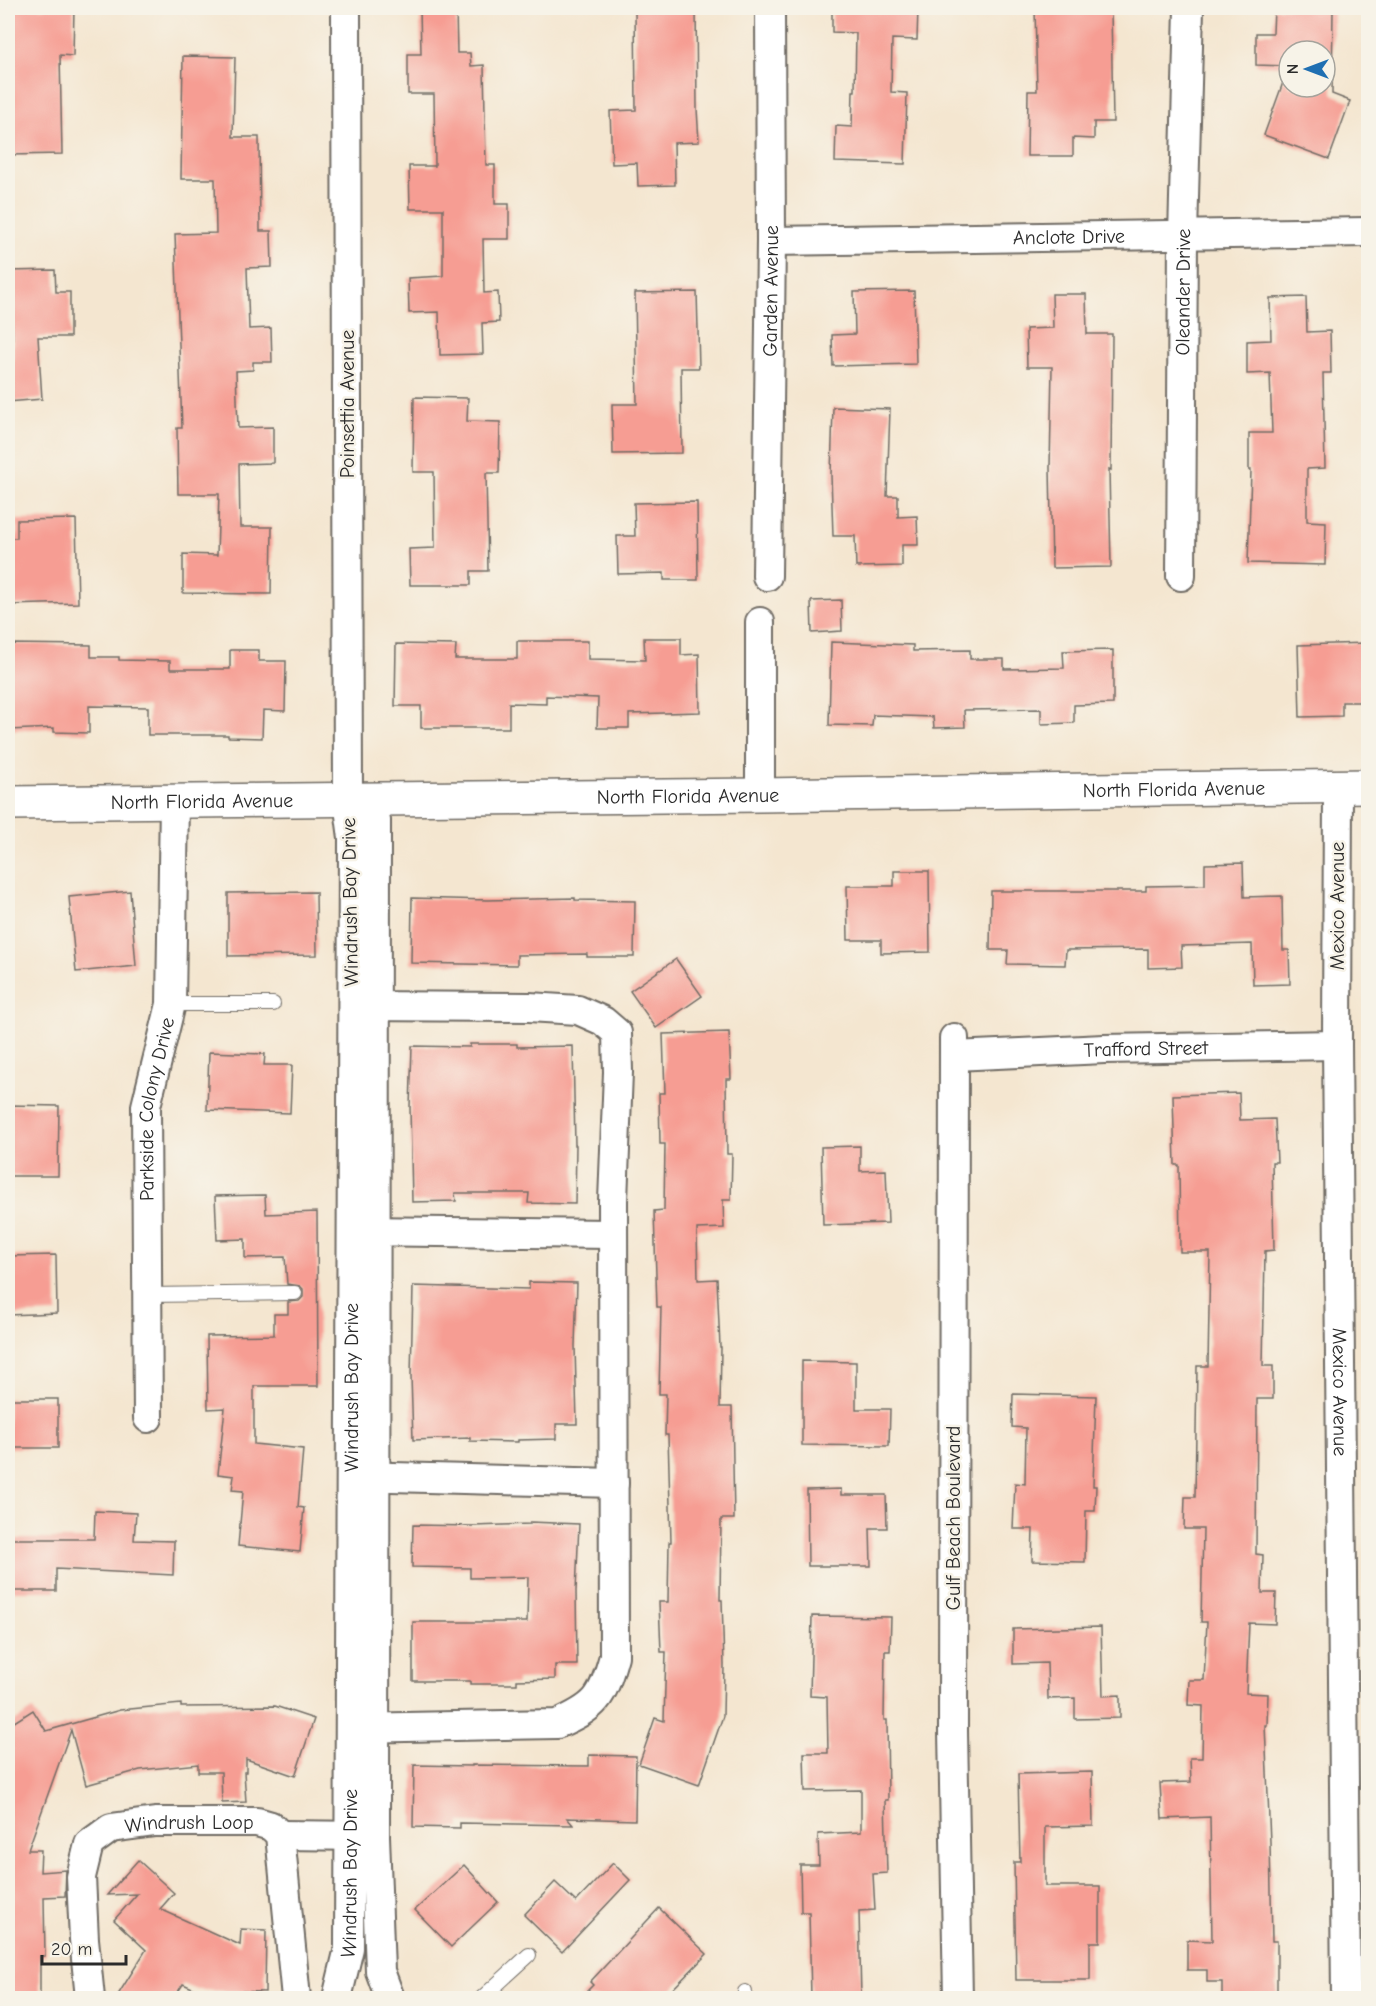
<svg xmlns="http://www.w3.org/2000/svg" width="1376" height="2006" viewBox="0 0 1376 2006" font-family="'Comic Neue',sans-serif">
	<rect width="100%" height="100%" fill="#f7f3e8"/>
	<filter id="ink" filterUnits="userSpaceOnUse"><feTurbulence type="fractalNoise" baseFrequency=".0167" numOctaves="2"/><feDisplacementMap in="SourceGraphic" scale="12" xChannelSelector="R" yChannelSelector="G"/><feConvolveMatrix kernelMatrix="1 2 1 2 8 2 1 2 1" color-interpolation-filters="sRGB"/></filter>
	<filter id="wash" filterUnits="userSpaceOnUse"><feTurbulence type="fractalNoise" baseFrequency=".008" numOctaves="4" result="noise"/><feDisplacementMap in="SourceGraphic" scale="24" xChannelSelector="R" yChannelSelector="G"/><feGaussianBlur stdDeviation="1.35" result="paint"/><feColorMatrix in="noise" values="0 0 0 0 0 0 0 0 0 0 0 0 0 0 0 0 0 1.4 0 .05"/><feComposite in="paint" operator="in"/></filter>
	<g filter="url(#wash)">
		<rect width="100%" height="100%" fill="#f4e6d0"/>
		<g id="blocks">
			<g fill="#f69d93">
				<polygon points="8,8 74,8 73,56 60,55 62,154 8,155"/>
				<polygon points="420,8 456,8 457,53 470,53 471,66 484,65 486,165 495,165 495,204 509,204 509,239 483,239 484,293 498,292 499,322 482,323 483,354 440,355 439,312 409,313 408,278 443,276 443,209 410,209 409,166 435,166 434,94 408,94 408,54 421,54"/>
				<polygon points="635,8 696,8 697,109 699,142 674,143 675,185 638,186 637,163 612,164 610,111 636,110"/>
				<polygon points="832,8 918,8 917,40 892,39 891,92 907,93 905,164 835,162 836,126 852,127 853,91 855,91 856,33 832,32"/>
				<polygon points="1035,8 1111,8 1113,122 1094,122 1094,139 1073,138 1073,156 1027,156 1028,91 1037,91"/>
				<polygon points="1274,8 1333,8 1332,94 1350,101 1329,159 1264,135 1289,66 1289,87 1325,87 1325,51 1289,51 1289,66 1256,65 1256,33 1273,33"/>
				<polygon points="183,56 235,57 233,137 259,137 260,231 271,231 272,267 247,268 249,329 271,328 272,362 253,362 253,370 236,371 238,428 273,427 273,463 239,464 240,527 272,527 271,594 183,593 183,554 217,555 219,494 178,494 177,428 182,428 175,234 216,233 215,179 181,179"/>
				<polygon points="55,270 56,292 70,292 70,337 38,337 42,399 8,402 8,364 13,364 12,307 8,307 8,271"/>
				<polygon points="914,291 916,364 833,366 832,335 855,334 854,292"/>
				<polygon points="697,292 699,368 681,368 682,453 613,454 612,404 637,404 635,293"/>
				<polygon points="1052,294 1086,294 1087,334 1112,334 1111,470 1109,469 1111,567 1052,568 1050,468 1052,367 1027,367 1026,329 1053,328"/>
				<polygon points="1306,297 1307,332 1330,331 1331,373 1323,373 1325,468 1307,469 1307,521 1326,522 1325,565 1248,563 1251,470 1249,470 1249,433 1272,433 1270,373 1247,374 1247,341 1271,340 1270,298"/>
				<polygon points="414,397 468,398 467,421 500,422 499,473 486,473 488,571 471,571 471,585 410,585 409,549 435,548 434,472 413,472"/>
				<polygon points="833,407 890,409 887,496 898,496 898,517 917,516 918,545 902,545 902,566 856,567 855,536 833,536 831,475"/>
				<polygon points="697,502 698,580 664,580 664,573 618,574 617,536 635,536 634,503"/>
				<polygon points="76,519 78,603 8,605 8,538 17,538 17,520"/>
				<polygon points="841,600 842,631 812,633 811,601"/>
				<polygon points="644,638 681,638 681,655 699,654 700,712 629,714 629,728 597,728 598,698 546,696 546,704 509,703 509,728 421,728 421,706 395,706 396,644 456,645 455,659 517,659 517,641 588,641 588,659 645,660"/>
				<polygon points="831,642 913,645 913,651 970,650 970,659 1004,659 1004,669 1064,668 1063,651 1113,650 1113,704 1074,705 1074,723 1041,724 1041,709 964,710 965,727 934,728 933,717 873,715 872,726 829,725"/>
				<polygon points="1368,643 1368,702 1342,702 1342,716 1300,717 1298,645"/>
				<polygon points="8,644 91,645 91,657 119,657 119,660 170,661 170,669 230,669 230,650 259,650 259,661 286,661 285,711 263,710 262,738 228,737 228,735 148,735 148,707 89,706 89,733 54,732 54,728 8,730"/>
				<polygon points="1243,863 1244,897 1282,896 1283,950 1289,950 1290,984 1253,985 1252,944 1181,946 1182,967 1148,968 1148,949 1066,950 1065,965 1007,964 1008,950 990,950 991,891 1146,891 1146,886 1205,885 1205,864"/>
				<polygon points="894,871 929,871 930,952 881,953 881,940 848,940 847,886 894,886"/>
				<polygon points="130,891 136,966 76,972 69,897"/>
				<polygon points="316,892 317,955 228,956 228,893"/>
				<polygon points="412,898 488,900 575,898 575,900 635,901 634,957 587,957 587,954 517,955 517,965 411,963"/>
				<polygon points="676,959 702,996 656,1028 630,991"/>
				<polygon points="729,1032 731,1079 726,1079 727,1154 732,1154 731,1200 723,1200 724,1228 697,1229 698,1280 717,1279 720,1347 721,1347 720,1407 732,1407 734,1519 721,1519 720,1600 722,1600 724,1665 723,1716 699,1785 639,1764 655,1718 664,1721 666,1652 661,1652 659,1602 668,1602 669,1542 671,1542 668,1435 665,1435 666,1394 659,1394 661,1307 657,1307 654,1211 664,1210 665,1144 660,1144 659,1093 665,1093 663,1034"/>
				<polygon points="470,1044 517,1044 517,1047 573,1046 575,1145 576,1145 575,1204 528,1203 529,1193 455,1193 456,1201 412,1202 410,1107 412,1046 470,1047"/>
				<polygon points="209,1052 265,1054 264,1065 292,1065 290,1113 207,1110"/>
				<polygon points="1239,1093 1240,1120 1275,1119 1277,1162 1272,1162 1274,1250 1265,1251 1263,1366 1273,1366 1273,1399 1257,1399 1256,1554 1263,1555 1262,1593 1276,1593 1275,1624 1249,1623 1246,1693 1268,1694 1267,1725 1265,1725 1270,1842 1272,1941 1277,1941 1277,1998 1222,1998 1222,1982 1207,1982 1207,1970 1187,1970 1187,1940 1212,1941 1210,1817 1162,1819 1160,1783 1191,1782 1190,1758 1202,1758 1203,1706 1188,1705 1189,1680 1204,1680 1207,1622 1201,1622 1203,1529 1184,1529 1185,1497 1195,1497 1197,1366 1208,1366 1210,1252 1180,1252 1179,1165 1175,1165 1173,1095"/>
				<polygon points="8,1105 59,1106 58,1176 8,1176"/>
				<polygon points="860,1146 860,1171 886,1170 888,1223 823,1225 821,1147"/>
				<polygon points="265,1195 266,1214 317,1212 318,1386 254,1386 254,1444 303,1449 298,1507 304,1508 300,1552 238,1546 243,1491 232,1490 234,1476 218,1474 225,1408 208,1409 207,1336 274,1335 274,1314 288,1314 288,1302 299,1301 303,1297 303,1289 300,1286 287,1284 285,1257 245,1258 245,1239 217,1240 215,1196"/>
				<polygon points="56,1255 57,1313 8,1315 8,1256"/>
				<polygon points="529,1282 577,1283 575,1346 577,1424 556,1424 556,1439 518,1440 518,1442 470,1441 470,1438 413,1440 411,1376 413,1286 529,1289"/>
				<polygon points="802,1361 856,1362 856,1409 890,1409 889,1446 802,1445"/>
				<polygon points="1013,1394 1096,1396 1093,1486 1096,1486 1095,1511 1086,1511 1085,1562 1032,1561 1033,1529 1013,1529 1015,1483 1025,1484 1026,1428 1012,1427"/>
				<rect x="8" y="1399" width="50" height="49"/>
				<polygon points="841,1489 841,1495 886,1495 887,1528 870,1528 871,1566 808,1566 807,1490"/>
				<polygon points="95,1511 136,1513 134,1540 174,1541 173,1575 56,1569 56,1591 8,1591 8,1539 94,1539"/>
				<polygon points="530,1522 579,1524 576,1591 577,1665 555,1665 555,1679 517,1680 517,1684 470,1684 470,1681 413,1681 413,1622 527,1622 528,1577 470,1578 470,1568 412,1567 413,1525 474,1526 530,1524"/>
				<polygon points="812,1616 891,1617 890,1651 885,1651 884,1720 887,1720 888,1800 885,1800 887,1873 873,1874 875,1910 859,1911 861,1998 811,1998 809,1912 801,1912 800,1865 819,1865 818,1834 861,1832 861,1790 805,1791 804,1753 828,1753 827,1697 810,1696"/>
				<polygon points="1101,1627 1103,1696 1120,1695 1120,1718 1075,1719 1075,1698 1048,1699 1047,1663 1013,1664 1013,1629"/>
				<polygon points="181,1704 181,1707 275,1706 314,1719 295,1776 246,1759 246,1772 244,1772 246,1802 222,1803 221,1772 198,1772 198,1764 140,1770 86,1785 71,1730 28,1850 41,1850 40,1872 66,1870 65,1896 44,1897 45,1956 40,1956 40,1997 8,1996 8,1726 33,1710 46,1731 120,1710"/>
				<polygon points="589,1755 636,1756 635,1820 567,1818 573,1825 460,1823 460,1828 413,1827 414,1765 472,1766 472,1765 589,1766"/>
				<polygon points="1092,1772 1093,1826 1045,1827 1045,1886 1100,1886 1100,1942 1090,1942 1090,1980 1016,1980 1014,1862 1020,1862 1018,1774"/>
				<polygon points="138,1860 174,1893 160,1909 240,1945 241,1929 266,1930 265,1992 197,1990 183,1984 174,1998 116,1998 146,1950 114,1920 137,1894 107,1895"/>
				<polygon points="613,1863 630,1880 562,1952 524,1915 555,1882 576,1902"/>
				<polygon points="464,1865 498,1902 451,1947 415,1910"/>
				<polygon points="659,1908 707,1954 664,1998 580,1998 593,1985 590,1982"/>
			</g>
		</g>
	</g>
	<g filter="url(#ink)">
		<use href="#blocks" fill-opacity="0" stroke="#716c65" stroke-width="1.5"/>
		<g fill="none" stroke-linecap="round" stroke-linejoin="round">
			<g stroke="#716c65" stroke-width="16">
				<g id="service">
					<polyline points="171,1004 273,1004"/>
					<polyline points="147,1295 295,1293"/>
					<polyline points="482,1998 529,1955"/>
					<polyline points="744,1998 745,1992"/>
				</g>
			</g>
			<g stroke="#716c65" stroke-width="32">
				<g id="minor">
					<path id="s1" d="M771,241L1368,232"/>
					<path id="s2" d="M767,576L771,241L770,8"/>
					<path id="s3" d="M1181,576L1183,236L1189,8"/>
					<polyline points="760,622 760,795"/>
					<path id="s4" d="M1338,786L1337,1045L1346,1998"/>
					<polyline points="348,800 376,820 375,1836 380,1971 390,1998"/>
					<polyline points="954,1038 953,1731 958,1998"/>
					<path id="s5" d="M954,1056L1104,1049L1337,1045"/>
					<polyline points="357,1231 613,1234"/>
					<path id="s6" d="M148,1418L146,1106L171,1004L174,800"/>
					<polyline points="355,1476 614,1483"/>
					<path d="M356,1728L557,1724C597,1706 602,1699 614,1656L613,1201L618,1072L617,1033L603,1021L578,1010L529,1007L356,1006"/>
					<polyline points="280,1835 368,1836"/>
					<path id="s7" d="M90,1998L84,1939L81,1877L89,1844L111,1828L155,1822H257L271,1826L280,1835L296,1998"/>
					<path id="s8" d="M337,1998L349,1948C352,1578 350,1208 353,838L348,800L346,8"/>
				</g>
			</g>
			<g stroke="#716c65" stroke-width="36">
				<g id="tertiary">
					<path id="s9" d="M8,803L760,795L1368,786"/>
				</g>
			</g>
			<use href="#service" stroke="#fff" stroke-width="14"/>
			<use href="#minor" stroke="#fff" stroke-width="28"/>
			<use href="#tertiary" stroke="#fff" stroke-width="33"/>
		</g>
	</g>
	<g text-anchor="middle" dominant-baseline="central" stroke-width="5" stroke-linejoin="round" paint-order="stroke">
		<g font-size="20" fill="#2b2b2b" stroke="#f7f3e8">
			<text stroke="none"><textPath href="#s1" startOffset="298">Anclote Drive</textPath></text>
			<text stroke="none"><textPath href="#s2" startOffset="285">Garden Avenue</textPath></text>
			<text stroke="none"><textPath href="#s3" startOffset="284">Oleander Drive</textPath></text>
			<text transform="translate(347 404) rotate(-90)">Poinsettia Avenue</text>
			<text stroke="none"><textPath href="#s9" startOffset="1166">North Florida Avenue</textPath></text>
			<text stroke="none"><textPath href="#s9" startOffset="680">North Florida Avenue</textPath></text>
			<text stroke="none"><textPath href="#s9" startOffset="194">North Florida Avenue</textPath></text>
			<text transform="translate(350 902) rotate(-91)">Windrush Bay Drive</text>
			<text transform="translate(1337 906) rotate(-90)">Mexico Avenue</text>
			<text stroke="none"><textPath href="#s5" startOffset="192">Trafford Street</textPath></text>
			<text stroke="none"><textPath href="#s6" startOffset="310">Parkside Colony Drive</textPath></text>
			<text stroke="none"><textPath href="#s8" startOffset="612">Windrush Bay Drive</textPath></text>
			<text stroke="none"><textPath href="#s4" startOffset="606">Mexico Avenue</textPath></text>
			<text transform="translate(953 1518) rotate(-90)">Gulf Beach Boulevard</text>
			<text stroke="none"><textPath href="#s7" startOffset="261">Windrush Loop</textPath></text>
			<text stroke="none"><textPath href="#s8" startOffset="126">Windrush Bay Drive</textPath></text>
		</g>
	</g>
	<rect width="1376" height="2006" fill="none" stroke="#f7f3e8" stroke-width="30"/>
	<g transform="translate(1307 69) rotate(270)"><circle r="28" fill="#f7f3e8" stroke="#a5a39c" stroke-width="1.5"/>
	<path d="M0-4.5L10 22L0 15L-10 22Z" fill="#1f6fb2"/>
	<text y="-9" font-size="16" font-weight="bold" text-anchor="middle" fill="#2b2b2b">N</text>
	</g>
	<path d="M42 1955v9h84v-9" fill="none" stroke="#2b2b2b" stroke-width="3"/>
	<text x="51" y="1955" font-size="18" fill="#2b2b2b" stroke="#f7f3e8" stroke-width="4.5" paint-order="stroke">20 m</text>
</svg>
